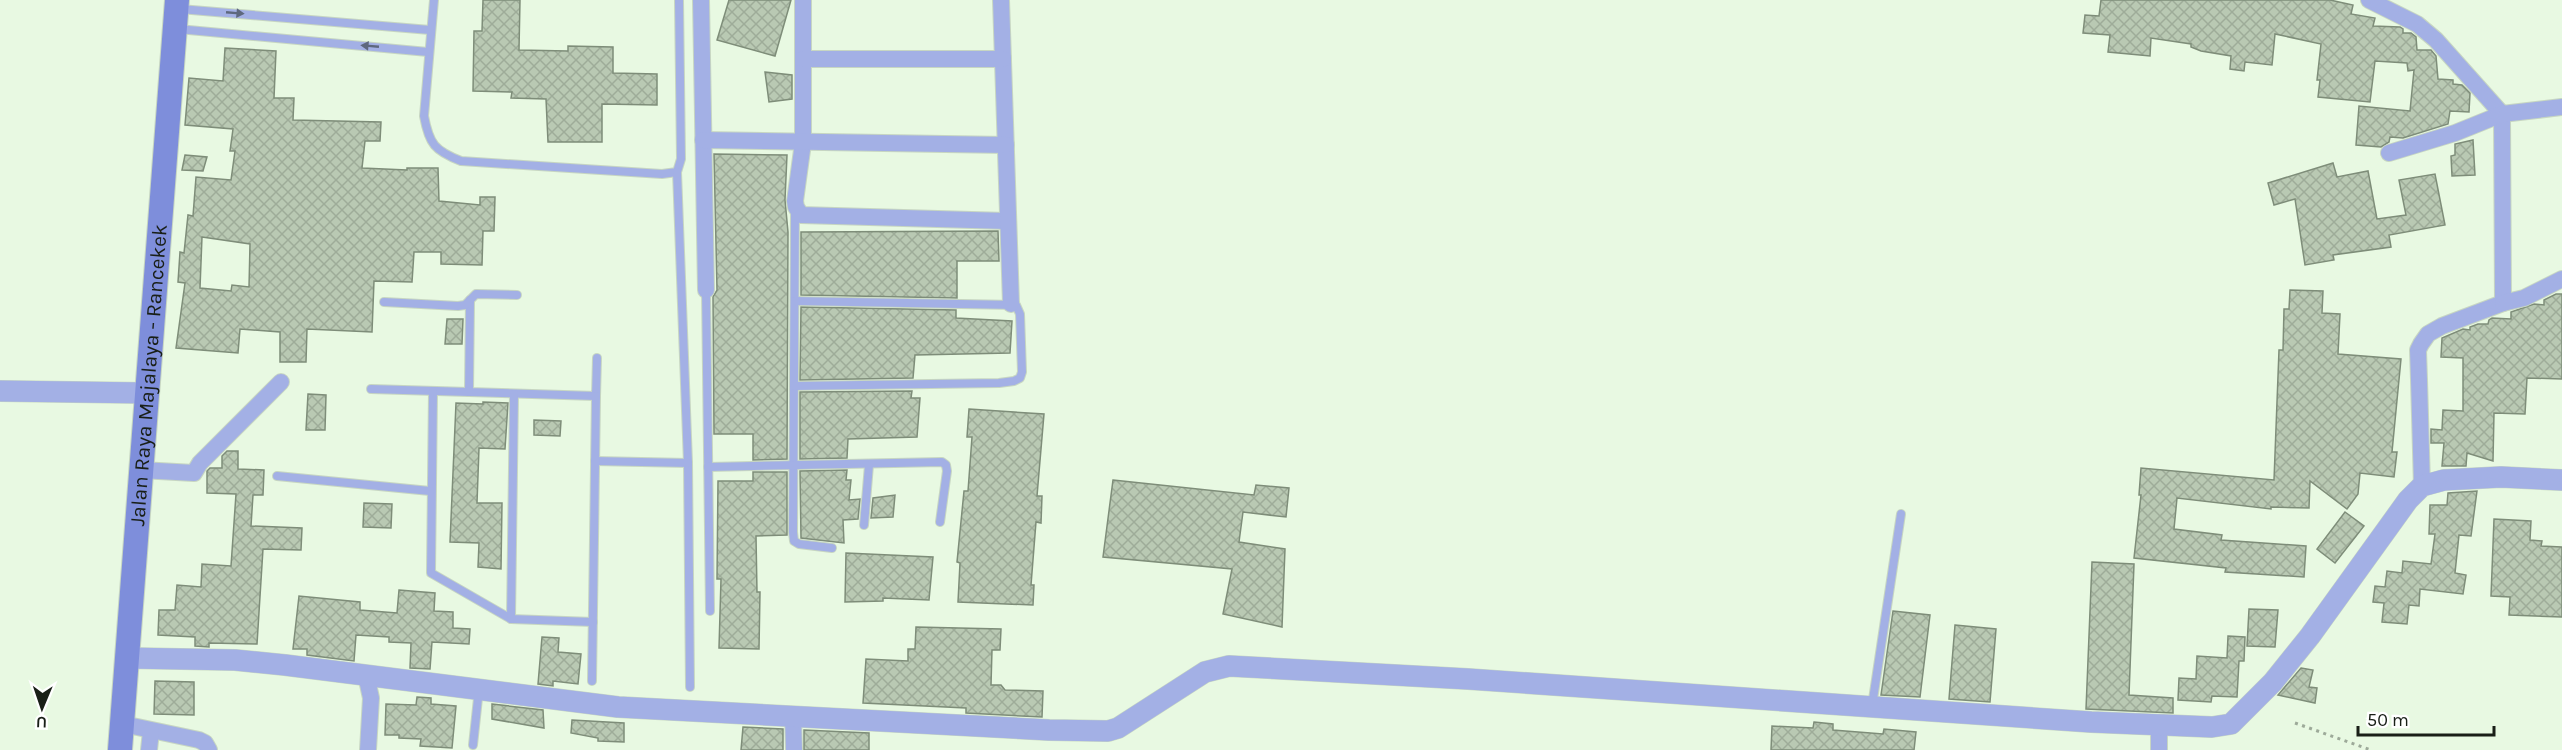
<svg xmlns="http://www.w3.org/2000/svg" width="2562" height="750" viewBox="0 0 2562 750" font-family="Karla,sans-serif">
	<defs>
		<pattern id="building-cross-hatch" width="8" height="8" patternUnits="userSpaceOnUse" patternTransform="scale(1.5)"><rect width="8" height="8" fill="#b9c9b3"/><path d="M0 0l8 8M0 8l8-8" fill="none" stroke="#9eac99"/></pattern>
	</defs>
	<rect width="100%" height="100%" fill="#e8f9e2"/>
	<g fill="url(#building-cross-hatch)" stroke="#7e8d79" stroke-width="1.5" fill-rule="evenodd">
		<polygon points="483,0 520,0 519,50 568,51 568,46 613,47 613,73 657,74 657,105 602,104 602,142 548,142 546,99 511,98 512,92 473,91 474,31 482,31"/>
		<polygon points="729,0 791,0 775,56 717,40"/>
		<polygon points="2101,0 2330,0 2353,5 2351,14 2375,18 2373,26 2400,27 2403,29 2403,33 2411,33 2416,37 2417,50 2431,50 2436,56 2438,79 2453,80 2453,84 2462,85 2470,93 2469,112 2450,111 2448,124 2403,138 2390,137 2389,142 2381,147 2356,145 2359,106 2410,111 2414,70 2408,71 2407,63 2375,61 2370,102 2318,97 2320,80 2317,80 2321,44 2275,34 2272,65 2245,62 2244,71 2230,69 2231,56 2201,51 2191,47 2191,44 2151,38 2150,56 2108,52 2110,35 2083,33 2085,15 2099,16"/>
		<path d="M225,48L276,51L274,98H294L293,120L381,122L380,141H365L362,168L407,170V168H438L439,201L480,205V197H495L494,231H483L482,265L441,264V252H414L412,282L374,281L372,332L307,329L306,362H280V332L240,329L238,353L176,348L185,283L178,282L180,252L184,253L188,215L193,216L196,177L231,180L235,151H230L233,129L185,125L189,78L223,81ZM202,237L250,244L249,287L232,285L231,291L200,288Z"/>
		<polygon points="765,72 792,75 792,99 769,102"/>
		<polygon points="2473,140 2475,175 2452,176 2451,156 2455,155 2455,144"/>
		<polygon points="714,154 787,155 785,200 788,232 787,459 753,460 753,434 714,434 713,297 717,290"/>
		<polygon points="185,155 207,157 203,171 182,170"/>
		<polygon points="2333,163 2337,177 2368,171 2377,219 2406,215 2399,180 2435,174 2445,225 2389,235 2391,247 2333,255 2334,260 2305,265 2295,199 2274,205 2268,183"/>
		<polygon points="998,231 999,261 957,261 957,298 801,295 801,232"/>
		<polygon points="2290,290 2323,291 2322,313 2340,314 2338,354 2401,359 2392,452 2397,452 2394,477 2360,473 2358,494 2347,509 2310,481 2309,508 2271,507 2271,509 2177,498 2174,529 2222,535 2221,540 2306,546 2304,577 2225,572 2226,568 2134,558 2141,495 2139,495 2141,468 2274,480 2279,350 2283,350 2284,309 2289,309"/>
		<polygon points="2556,294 2562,294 2562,379 2527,378 2525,414 2494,413 2493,461 2467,453 2466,466 2442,466 2444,443 2431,443 2431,429 2442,430 2443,410 2463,411 2463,358 2441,357 2442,338 2463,329 2470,330 2470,327 2478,324 2488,324 2489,320 2492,318 2511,319 2511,312 2534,304 2544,305 2544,300"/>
		<polygon points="801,307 956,310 956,318 1012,321 1010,353 915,355 913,378 800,380"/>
		<polygon points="447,319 463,319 462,344 445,344"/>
		<polygon points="912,391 911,398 920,398 917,437 848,439 847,458 800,459 800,392"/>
		<polygon points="308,394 326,395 325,430 306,430"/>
		<polygon points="483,402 508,403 505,449 479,448 477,503 502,503 501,569 478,567 479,543 450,542 456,403 483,404"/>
		<polygon points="969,409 1044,414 1037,496 1042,496 1041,523 1036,522 1031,585 1034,585 1033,605 958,602 960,563 957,562 964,491 968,491 972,437 967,437"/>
		<polygon points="534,420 561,421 560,436 534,435"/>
		<polygon points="227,451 238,451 238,469 264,470 263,495 253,495 251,526 302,528 301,550 263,549 257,644 209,643 209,647 195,646 195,637 158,635 159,610 175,610 177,585 201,587 202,564 231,566 236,494 207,493 207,471 210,468 222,468 222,456"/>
		<polygon points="847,470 846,480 851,480 849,500 860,499 858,519 843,520 844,543 801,538 800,471"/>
		<polygon points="753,472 787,472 787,535 756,536 757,592 760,592 759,649 719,648 721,579 717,579 718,481 753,481"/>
		<polygon points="1113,480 1254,495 1256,485 1289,488 1286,517 1243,512 1239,542 1285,549 1282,627 1223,614 1232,569 1103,557"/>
		<polygon points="2477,491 2471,536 2459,535 2455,573 2466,575 2463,594 2420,589 2419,606 2409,605 2407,624 2382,622 2384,603 2373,602 2375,586 2385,587 2387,571 2402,573 2403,561 2431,564 2435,534 2429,534 2430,505 2447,505 2448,493"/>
		<polygon points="895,495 893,517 871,518 873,498"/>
		<polygon points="364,503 392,504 391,528 363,527"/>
		<polygon points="2345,512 2364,526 2335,563 2317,549"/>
		<polygon points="2494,519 2531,521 2530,540 2542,541 2541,546 2562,547 2562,617 2509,615 2510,597 2491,596"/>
		<polygon points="846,553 933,557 929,600 883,598 883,601 845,602"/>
		<polygon points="2092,562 2134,564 2129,695 2173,698 2173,713 2086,709"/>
		<polygon points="399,590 435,593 434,611 453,612 453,628 470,629 469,644 432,642 430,669 410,668 411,643 389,642 389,637 356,635 354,661 307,655 307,649 293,649 299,596 360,602 360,610 397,613"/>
		<polygon points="2249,609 2278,610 2275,647 2247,646"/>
		<polygon points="1893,611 1930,615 1920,697 1881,695"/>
		<polygon points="1955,625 1996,629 1990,702 1949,699"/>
		<polygon points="916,627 1001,629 1000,650 992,650 991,685 1001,685 1005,690 1043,691 1042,717 966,713 966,708 863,703 866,659 908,661 908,649 915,649"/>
		<polygon points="2228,636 2245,637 2244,661 2239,661 2237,697 2212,696 2211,702 2178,700 2179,678 2196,679 2197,656 2227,658"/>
		<polygon points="542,637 559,638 558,652 581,654 578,684 553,681 553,686 538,684"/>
		<polygon points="2301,668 2313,670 2309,687 2317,688 2315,703 2278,695"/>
		<polygon points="155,681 194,682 194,715 154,714"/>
		<polygon points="417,697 431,698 431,704 456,706 452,748 420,746 421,739 399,738 399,735 385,735 386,704 416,705"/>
		<polygon points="492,704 543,710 544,728 492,719"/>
		<polygon points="572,720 624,723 624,742 598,741 598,738 571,733"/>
		<polygon points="1814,722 1833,724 1833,730 1883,734 1884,729 1916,732 1914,750 1771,750 1772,726 1813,728"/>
		<polygon points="743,727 783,729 783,750 741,750"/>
		<polygon points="804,730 869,733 869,750 804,750"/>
	</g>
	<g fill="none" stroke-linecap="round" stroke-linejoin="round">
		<g stroke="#c7d6c2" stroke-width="10">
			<g id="service">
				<path d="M434,0L424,116C429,144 435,151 461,161L662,174L677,172L681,159L679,0"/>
				<polyline points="180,9 430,30"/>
				<polyline points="178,29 428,52"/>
				<polyline points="677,172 688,463 690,687"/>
				<polyline points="795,211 793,532 794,541 799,544 832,548"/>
				<polyline points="706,290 710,611"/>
				<polyline points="470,300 469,392 596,396 597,358"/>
				<polyline points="384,302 458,306 465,305 476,294 517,295"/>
				<polyline points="794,386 999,383 1014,381 1020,378 1022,372 1020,314 1016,305 795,301"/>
				<polyline points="371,389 469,392"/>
				<polyline points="433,391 431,573 511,619 593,622"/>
				<polyline points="595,461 688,463"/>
				<polyline points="708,467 942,462 946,465 947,471 940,522"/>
				<polyline points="277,476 430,491"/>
				<polyline points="864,525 869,465"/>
				<polyline points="511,619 514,394"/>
				<polyline points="592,681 596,396"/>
				<polyline points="1872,706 1901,514"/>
				<polyline points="473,745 479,689"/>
			</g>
		</g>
		<g stroke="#c7d6c2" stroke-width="18">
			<g id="minor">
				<polyline points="701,0 706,290"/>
				<polyline points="803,0 803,143 795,201 796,207 801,215 1006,221"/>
				<polyline points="1001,0 1011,304"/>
				<polyline points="2369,0 2417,24 2436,40 2502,114 2503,303 2442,326 2428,334 2421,344 2418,350 2419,380 2422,486"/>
				<polyline points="803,59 1003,59"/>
				<polyline points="703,140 1006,145"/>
				<polyline points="2389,153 2455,133 2502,114 2562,107"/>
				<polyline points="2503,303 2524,298 2562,279"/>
				<polyline points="141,470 194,473 200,463 281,382"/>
				<polyline points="366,675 371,698 368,750"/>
				<polyline points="793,716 794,750"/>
				<polyline points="123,724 199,740 205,743 209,750"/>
				<polyline points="149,750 151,731"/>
				<polyline points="2159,750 2159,725"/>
			</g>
		</g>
		<g stroke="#c7d6c2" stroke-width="22">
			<g id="tertiary">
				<polyline points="0,391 146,393"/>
				<polyline points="127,658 235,660 285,665 618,707 1049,730 1108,731 1118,728 1205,672 1229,666 1468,679 2091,722 2212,727 2231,724 2273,682 2310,636 2408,500 2422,486 2444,480 2501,477 2562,480"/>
			</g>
		</g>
		<g stroke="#c7d6c2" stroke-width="26">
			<g id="secondary">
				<path id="s1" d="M120,750L177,0"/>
			</g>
		</g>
		<polyline stroke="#9daa99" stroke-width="3" stroke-dasharray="3 4.5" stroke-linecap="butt" points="2295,723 2371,750"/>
		<use href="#service" stroke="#a3b0e5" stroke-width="8"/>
		<use href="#minor" stroke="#a3b0e5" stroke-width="16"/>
		<use href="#tertiary" stroke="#a3b0e5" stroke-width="21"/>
		<use href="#secondary" stroke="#7e8edb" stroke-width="24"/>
	</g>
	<defs><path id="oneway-solid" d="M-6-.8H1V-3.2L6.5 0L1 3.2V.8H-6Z" transform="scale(1.5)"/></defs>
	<g fill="#5e687e">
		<use href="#oneway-solid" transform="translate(235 13) rotate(5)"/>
		<use href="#oneway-solid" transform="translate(370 46) rotate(-175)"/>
	</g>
	<g text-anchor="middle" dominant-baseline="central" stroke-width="4.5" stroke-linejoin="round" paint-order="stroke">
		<g font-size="21" fill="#191f17" stroke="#fff">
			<text stroke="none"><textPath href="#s1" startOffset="376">Jalan Raya Majalaya - Rancekek</textPath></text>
		</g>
	</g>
	<g transform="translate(42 708) rotate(182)" stroke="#ffffff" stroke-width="4.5" paint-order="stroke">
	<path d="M0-4.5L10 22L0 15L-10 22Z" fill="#191f17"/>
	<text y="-9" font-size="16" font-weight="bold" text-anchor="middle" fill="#191f17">U</text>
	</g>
	<path d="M2358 726v9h136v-9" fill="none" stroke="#191f17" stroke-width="3"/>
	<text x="2367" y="726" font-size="18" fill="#191f17" stroke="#ffffff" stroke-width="4.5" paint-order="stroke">50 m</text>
</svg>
